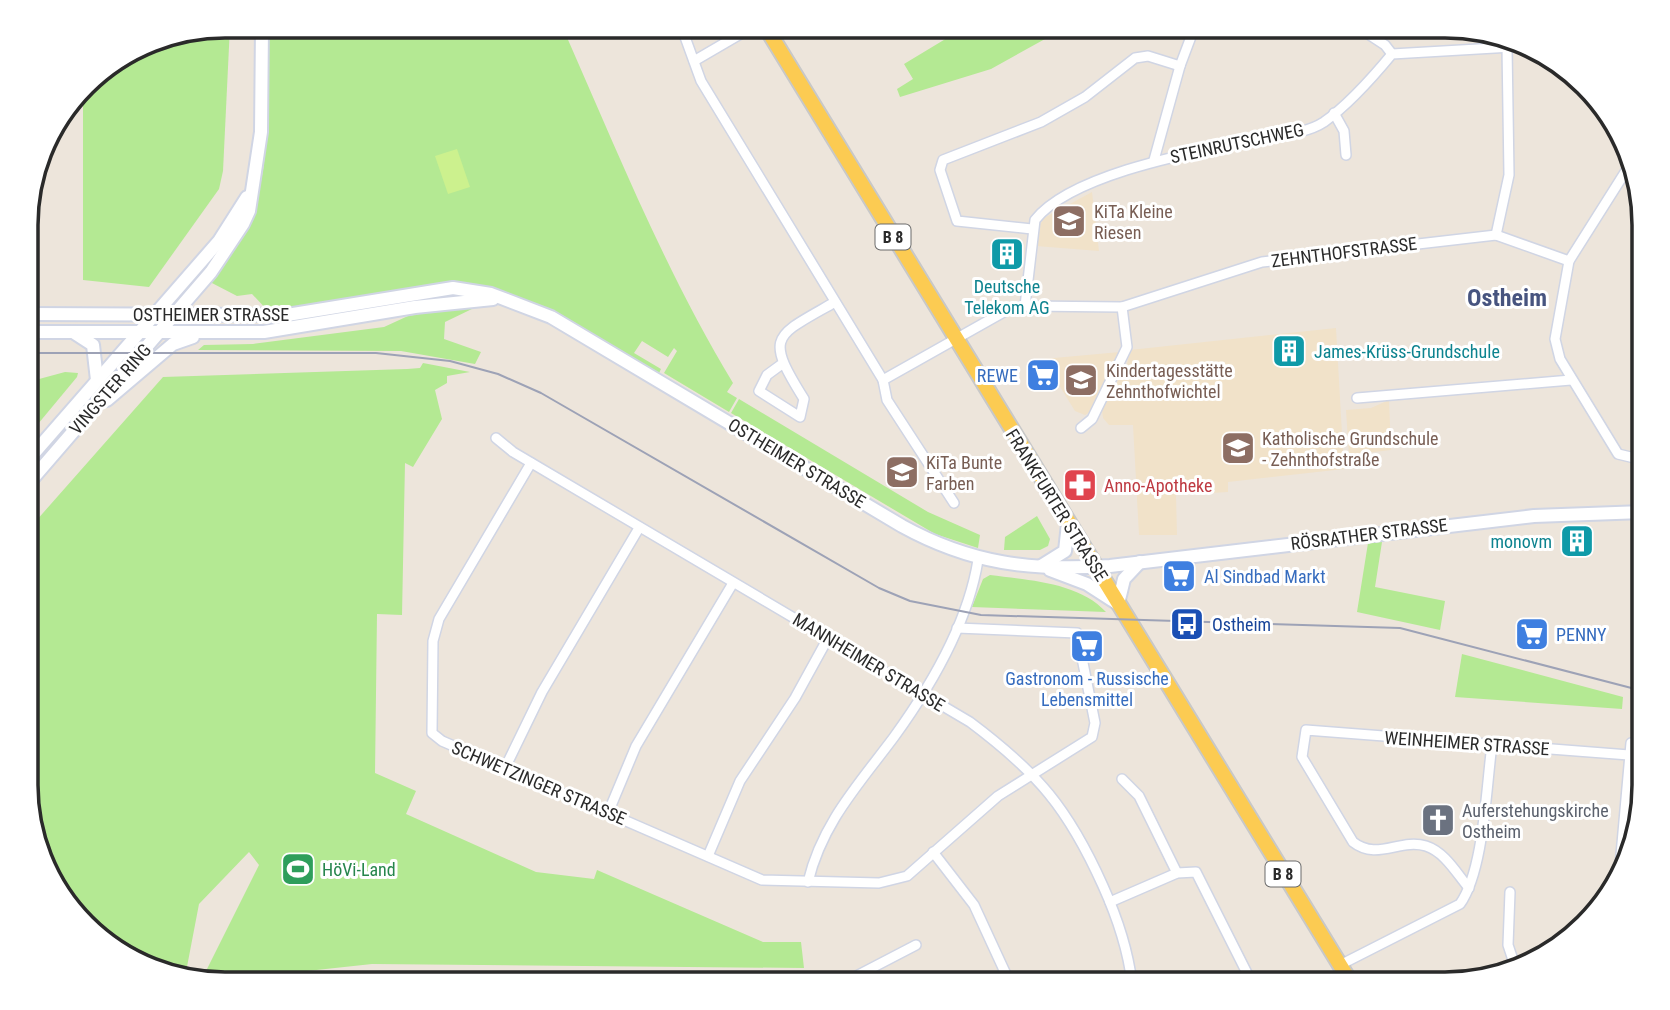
<svg xmlns="http://www.w3.org/2000/svg" width="1670" height="1010" viewBox="0 0 1670 1010" font-family="'Roboto Condensed',sans-serif">
	<rect width="100%" height="100%" fill="#ede5db"/>
	<g fill="#f1e2c9">
		<polygon points="1092,192 1099,251 1036,246 1038,228 1044,218"/>
		<polygon points="1336,328 1344,469 1228,482 1228,492 1176,495 1177,535 1139,535 1133,425 1109,425 1103,418 1102,410 1127,364 1130,350"/>
		<polygon points="1120,352 1090,412 1085,415 1075,411 1043,359"/>
		<polygon points="1389,400 1391,450 1349,455 1346,410 1371,408"/>
	</g>
	<g fill="#b4e993">
		<path d="M230,26L223,171L219,189L149,287L83,280V90C113,50 180,27 230,26Z"/>
		<path d="M267,26H562C615,146 665,271 733,383L727,392L737,398L729,412L664,373L677,351L674,348L668,357L642,341L634,353L661,369L658,375C601,339 545,303 479,286L269,312L252,294L237,296L210,282C224,259 245,234 254,208C273,152 266,85 267,26Z"/>
		<polygon points="967,26 1038,26 1045,39 991,69 900,97 897,89 913,79 904,64"/>
		<polygon points="461,307 474,308 445,322 444,339 481,352 475,364 401,351 198,350 204,345 253,344 384,327 408,316"/>
		<polygon points="423,363 470,372 447,376 447,383 435,390 442,419 413,467 405,463 402,615 377,614 375,773 416,791 406,814 536,872 594,879 597,870 763,942 801,942 804,968 372,964 215,981 203,977 259,865 249,852 199,904 186,972 115,950 60,895 28,810 28,530 163,377 407,369 420,368"/>
		<polygon points="65,372 78,373 77,377 28,436 28,382"/>
		<polygon points="739,399 928,512 980,535 978,548 935,534 731,413"/>
		<polygon points="1037,516 1050,539 1048,546 1040,550 1004,550 1005,537"/>
		<polygon points="1382,542 1375,587 1445,601 1440,630 1357,612 1368,543"/>
		<path d="M990,575C1027,580 1079,582 1106,612L972,607L983,579Z"/>
		<polygon points="1462,654 1623,697 1622,709 1455,697"/>
	</g>
	<polygon fill="#ccf18e" points="457,149 470,187 448,194 435,156"/>
	<g fill="none" stroke-linecap="round" stroke-linejoin="round">
		<g stroke="#d0d5e4" stroke-width="12">
			<g id="minor">
				<polyline points="681,26 701,81 883,380 887,400 954,503"/>
				<polyline points="1356,26 1385,45 1392,54"/>
				<polyline points="694,61 754,26"/>
				<polyline points="1334,113 1344,131 1346,155"/>
				<polyline points="1154,160 1180,66 1195,26"/>
				<polyline points="1629,166 1569,261 1555,339 1560,359 1618,454 1643,460"/>
				<polyline points="1032,229 957,221 940,170 943,160 1041,122 1085,97 1135,58 1148,56 1180,66"/>
				<polyline points="1496,235 1509,175 1507,47"/>
				<path d="M1025,306L1035,220C1072,173 1200,151 1257,139C1278,135 1306,134 1324,122C1348,105 1373,77 1392,54L1512,47"/>
				<path d="M782,364L767,375L759,391L800,417L804,399C764,335 774,337 835,302"/>
				<polyline points="883,380 1009,309 1025,306 1122,307 1262,262 1496,235 1569,261"/>
				<polyline points="1357,398 1571,380"/>
				<polyline points="1081,428 1092,419 1127,347 1122,307"/>
				<path d="M496,438L513,452L970,722C1038,773 1068,808 1103,886C1117,917 1128,950 1132,983"/>
				<polyline points="531,463 439,619 433,641 432,733 442,741 762,880 879,883 907,876 998,796 1092,737 1095,723 1077,633 957,628"/>
				<polyline points="1643,536 1643,596"/>
				<polyline points="1637,669 1643,656"/>
				<polyline points="505,768 542,692 639,528"/>
				<polyline points="1122,779 1139,796 1177,873"/>
				<polyline points="608,813 636,746 733,583"/>
				<polyline points="933,852 974,905 1010,983"/>
				<polyline points="708,856 740,781 795,698 828,638"/>
				<polyline points="1620,866 1631,743"/>
				<path d="M808,882C822,823 859,784 894,737C931,686 968,623 978,560"/>
				<path d="M1469,888C1457,874 1445,852 1426,846C1400,838 1377,861 1353,842L1302,757L1306,730L1629,755"/>
				<polyline points="1510,892 1508,945 1515,966"/>
				<polyline points="1110,902 1177,873 1196,872 1252,983"/>
				<path d="M1340,965L1460,904C1484,870 1486,788 1492,745"/>
				<polyline points="841,984 916,945"/>
			</g>
		</g>
		<g stroke="#d0d5e4" stroke-width="16">
			<g id="secondary">
				<path d="M28,314L287,315L453,288L491,294L551,317L902,526C971,564 1031,571 1110,566L1534,516L1643,512"/>
				<polyline points="28,332 264,332 415,307 493,299"/>
				<polyline points="73,332 93,345 97,380"/>
				<polyline points="107,400 173,344 193,337"/>
				<polyline points="28,460 219,241 247,197"/>
				<polyline points="28,484 211,272 243,224 249,211 261,132 262,26"/>
				<polyline points="1041,566 1065,551 1068,524"/>
				<polyline points="1050,570 1087,584 1118,604 1124,579 1140,562"/>
			</g>
		</g>
		<g stroke="#c8c8c8" stroke-width="18">
			<polyline id="primary" points="765,26 1351,983"/>
		</g>
		<use href="#minor" stroke="#fff" stroke-width="9"/>
		<use href="#secondary" stroke="#fff" stroke-width="12"/>
		<use href="#primary" stroke="#fccb52" stroke-width="14"/>
		<polyline stroke="#9da2b6" stroke-width="2" points="28,353 376,353 450,361 498,374 541,393 879,588 910,601 981,615 1400,628 1643,691"/>
	</g>
	<defs>
		<g id="school-square" transform="scale(1.75)"><rect x="-9" y="-9" width="18" height="18" rx="4" fill="#8d6e63" stroke="#fff"/><path d="M0-5L7-2L0 1L-7-2ZM-4 1L0 2.5L4 1V4Q0 6-4 4Z" fill="#fff"/></g>
		<g id="building-square" transform="scale(1.75)"><rect x="-9" y="-9" width="18" height="18" rx="4" fill="#0f9aa8" stroke="#fff"/><path d="M-4-6H4V6H1V3H-1V6H-4ZM-2.5-4.3h1.7v1.8h-1.7ZM.8-4.3h1.7v1.8H.8ZM-2.5-1h1.7V.8h-1.7ZM.8-1h1.7V.8H.8Z" fill="#fff"/></g>
		<g id="supermarket-square" transform="scale(1.75)"><rect x="-9" y="-9" width="18" height="18" rx="4" fill="#3f7fe0" stroke="#fff"/><path d="M-6-5.5h2.5l.6 2H6L4.5 2H-2.5L-4.4-4H-6ZM-1.5 3.2a1.3 1.3 0 1 0 .1 0ZM3 3.2a1.3 1.3 0 1 0 .1 0Z" fill="#fff"/></g>
		<g id="pharmacy-square" transform="scale(1.75)"><rect x="-9" y="-9" width="18" height="18" rx="4" fill="#e0444e" stroke="#fff"/><path d="M-2-6h4v4h4v4h-4v4h-4v-4h-4v-4h4Z" fill="#fff"/></g>
		<g id="bus-square" transform="scale(1.75)"><rect x="-9" y="-9" width="18" height="18" rx="4" fill="#1a4fb4" stroke="#fff"/><path d="M-5-6H5V4H4V6H2V4H-2V6H-4V4H-5ZM-3.5-4V0h7V-4ZM-3.5 1.2v1.5H-2V1.2ZM2 1.2v1.5H3.5V1.2Z" fill="#fff"/></g>
		<g id="church-square" transform="scale(1.75)"><rect x="-9" y="-9" width="18" height="18" rx="4" fill="#6b7280" stroke="#fff"/><path d="M-1.2-6h2.4v3.5h3.3v2.4h-3.3V6h-2.4V-.1h-3.3v-2.4h3.3Z" fill="#fff"/></g>
		<g id="stadium-square" transform="scale(1.75)"><rect x="-9" y="-9" width="18" height="18" rx="4" fill="#2e9e5b" stroke="#fff"/><path d="M0-5a6.5 5 0 1 0 0 10a6.5 5 0 1 0 0-10ZM-3.5-1.8h7v3.6h-7Z" fill="#fff"/></g>
	</defs>
	<g fill-rule="evenodd">
		<use href="#school-square" x="1069" y="221"/>
		<use href="#building-square" x="1007" y="254"/>
		<use href="#building-square" x="1289" y="351"/>
		<use href="#supermarket-square" x="1043" y="375"/>
		<use href="#school-square" x="1081" y="380"/>
		<use href="#school-square" x="1238" y="448"/>
		<use href="#school-square" x="902" y="472"/>
		<use href="#pharmacy-square" x="1080" y="485"/>
		<use href="#building-square" x="1577" y="541"/>
		<use href="#supermarket-square" x="1179" y="576"/>
		<use href="#bus-square" x="1187" y="624"/>
		<use href="#supermarket-square" x="1532" y="634"/>
		<use href="#supermarket-square" x="1087" y="646"/>
		<use href="#church-square" x="1438" y="820"/>
		<use href="#stadium-square" x="298" y="869"/>
	</g>
	<g text-anchor="middle" dominant-baseline="central" stroke-width="6" stroke-linejoin="round" paint-order="stroke">
		<g fill="#fff" stroke="#6a6a6a" stroke-width="2">
			<rect x="875.5" y="224.5" width="35" height="25" rx="5"/>
			<rect x="1265.5" y="861.5" width="35" height="25" rx="5"/>
		</g>
		<g font-size="16" font-weight="bold" fill="#2a2a2a">
			<text x="893" y="237">B 8</text>
			<text x="1283" y="874">B 8</text>
		</g>
		<g font-size="18" fill="#2a2a2a" stroke="#fff">
			<text transform="translate(1237 143) rotate(-12)">STEINRUTSCHWEG</text>
			<text transform="translate(1344 252) rotate(-7)">ZEHNTHOFSTRASSE</text>
			<text x="211" y="314">OSTHEIMER STRASSE</text>
			<text transform="translate(110 389) rotate(-49)">VINGSTER RING</text>
			<text transform="translate(797 463) rotate(31)">OSTHEIMER STRASSE</text>
			<text transform="translate(1057 505) rotate(58)">FRANKFURTER STRASSE</text>
			<text transform="translate(1369 534) rotate(-7)">RÖSRATHER STRASSE</text>
			<text transform="translate(869 662) rotate(31)">MANNHEIMER STRASSE</text>
			<text transform="translate(1467 743) rotate(4)">WEINHEIMER STRASSE</text>
			<text transform="translate(539 783) rotate(23)">SCHWETZINGER STRASSE</text>
		</g>
		<g font-size="18" fill="#785e54" stroke="#fff" text-anchor="start">
			<text x="1094" y="211">KiTa Kleine<tspan x="1094" dy="21">Riesen</tspan></text>
			<text x="1106" y="370">Kindertagesstätte<tspan x="1106" dy="21">Zehnthofwichtel</tspan></text>
			<text x="1262" y="438">Katholische Grundschule<tspan x="1262" dy="21">- Zehnthofstraße</tspan></text>
			<text x="926" y="462">KiTa Bunte<tspan x="926" dy="21">Farben</tspan></text>
		</g>
		<g font-size="18" fill="#0d838f" stroke="#fff">
			<text x="1007" y="286">Deutsche<tspan x="1007" dy="21">Telekom AG</tspan></text>
			<text x="1314" y="351" text-anchor="start">James-Krüss-Grundschule</text>
			<text x="1552" y="541" text-anchor="end">monovm</text>
		</g>
		<g font-size="18" fill="#366cbe" stroke="#fff" text-anchor="start">
			<text x="1018" y="375" text-anchor="end">REWE</text>
			<text x="1204" y="576">Al Sindbad Markt</text>
			<text x="1556" y="634">PENNY</text>
			<text x="1087" y="678" text-anchor="middle">Gastronom - Russische<tspan x="1087" dy="21">Lebensmittel</tspan></text>
		</g>
		<g font-size="18" fill="#be3a42" stroke="#fff" text-anchor="start">
			<text x="1104" y="485">Anno-Apotheke</text>
		</g>
		<g font-size="18" fill="#164399" stroke="#fff" text-anchor="start">
			<text x="1212" y="624">Ostheim</text>
		</g>
		<g font-size="18" fill="#5b616d" stroke="#fff" text-anchor="start">
			<text x="1462" y="810">Auferstehungskirche<tspan x="1462" dy="21">Ostheim</tspan></text>
		</g>
		<g font-size="18" fill="#27864d" stroke="#fff" text-anchor="start">
			<text x="322" y="869">HöVi-Land</text>
		</g>
		<g font-size="24" font-weight="bold" fill="#47547f" stroke="#fff">
			<text x="1507" y="298">Ostheim</text>
		</g>
	</g>
	<path d="M0 0H1670V1010H0ZM225 38H1445A187 187 0 0 1 1632 225V785A187 187 0 0 1 1445 972H225A187 187 0 0 1 38 785V225A187 187 0 0 1 225 38Z" fill="#fff" fill-rule="evenodd"/>
	<path fill="none" stroke="#2a2a2a" stroke-width="3.5" d="M225 38H1445A187 187 0 0 1 1632 225V785A187 187 0 0 1 1445 972H225A187 187 0 0 1 38 785V225A187 187 0 0 1 225 38Z"/>
</svg>
